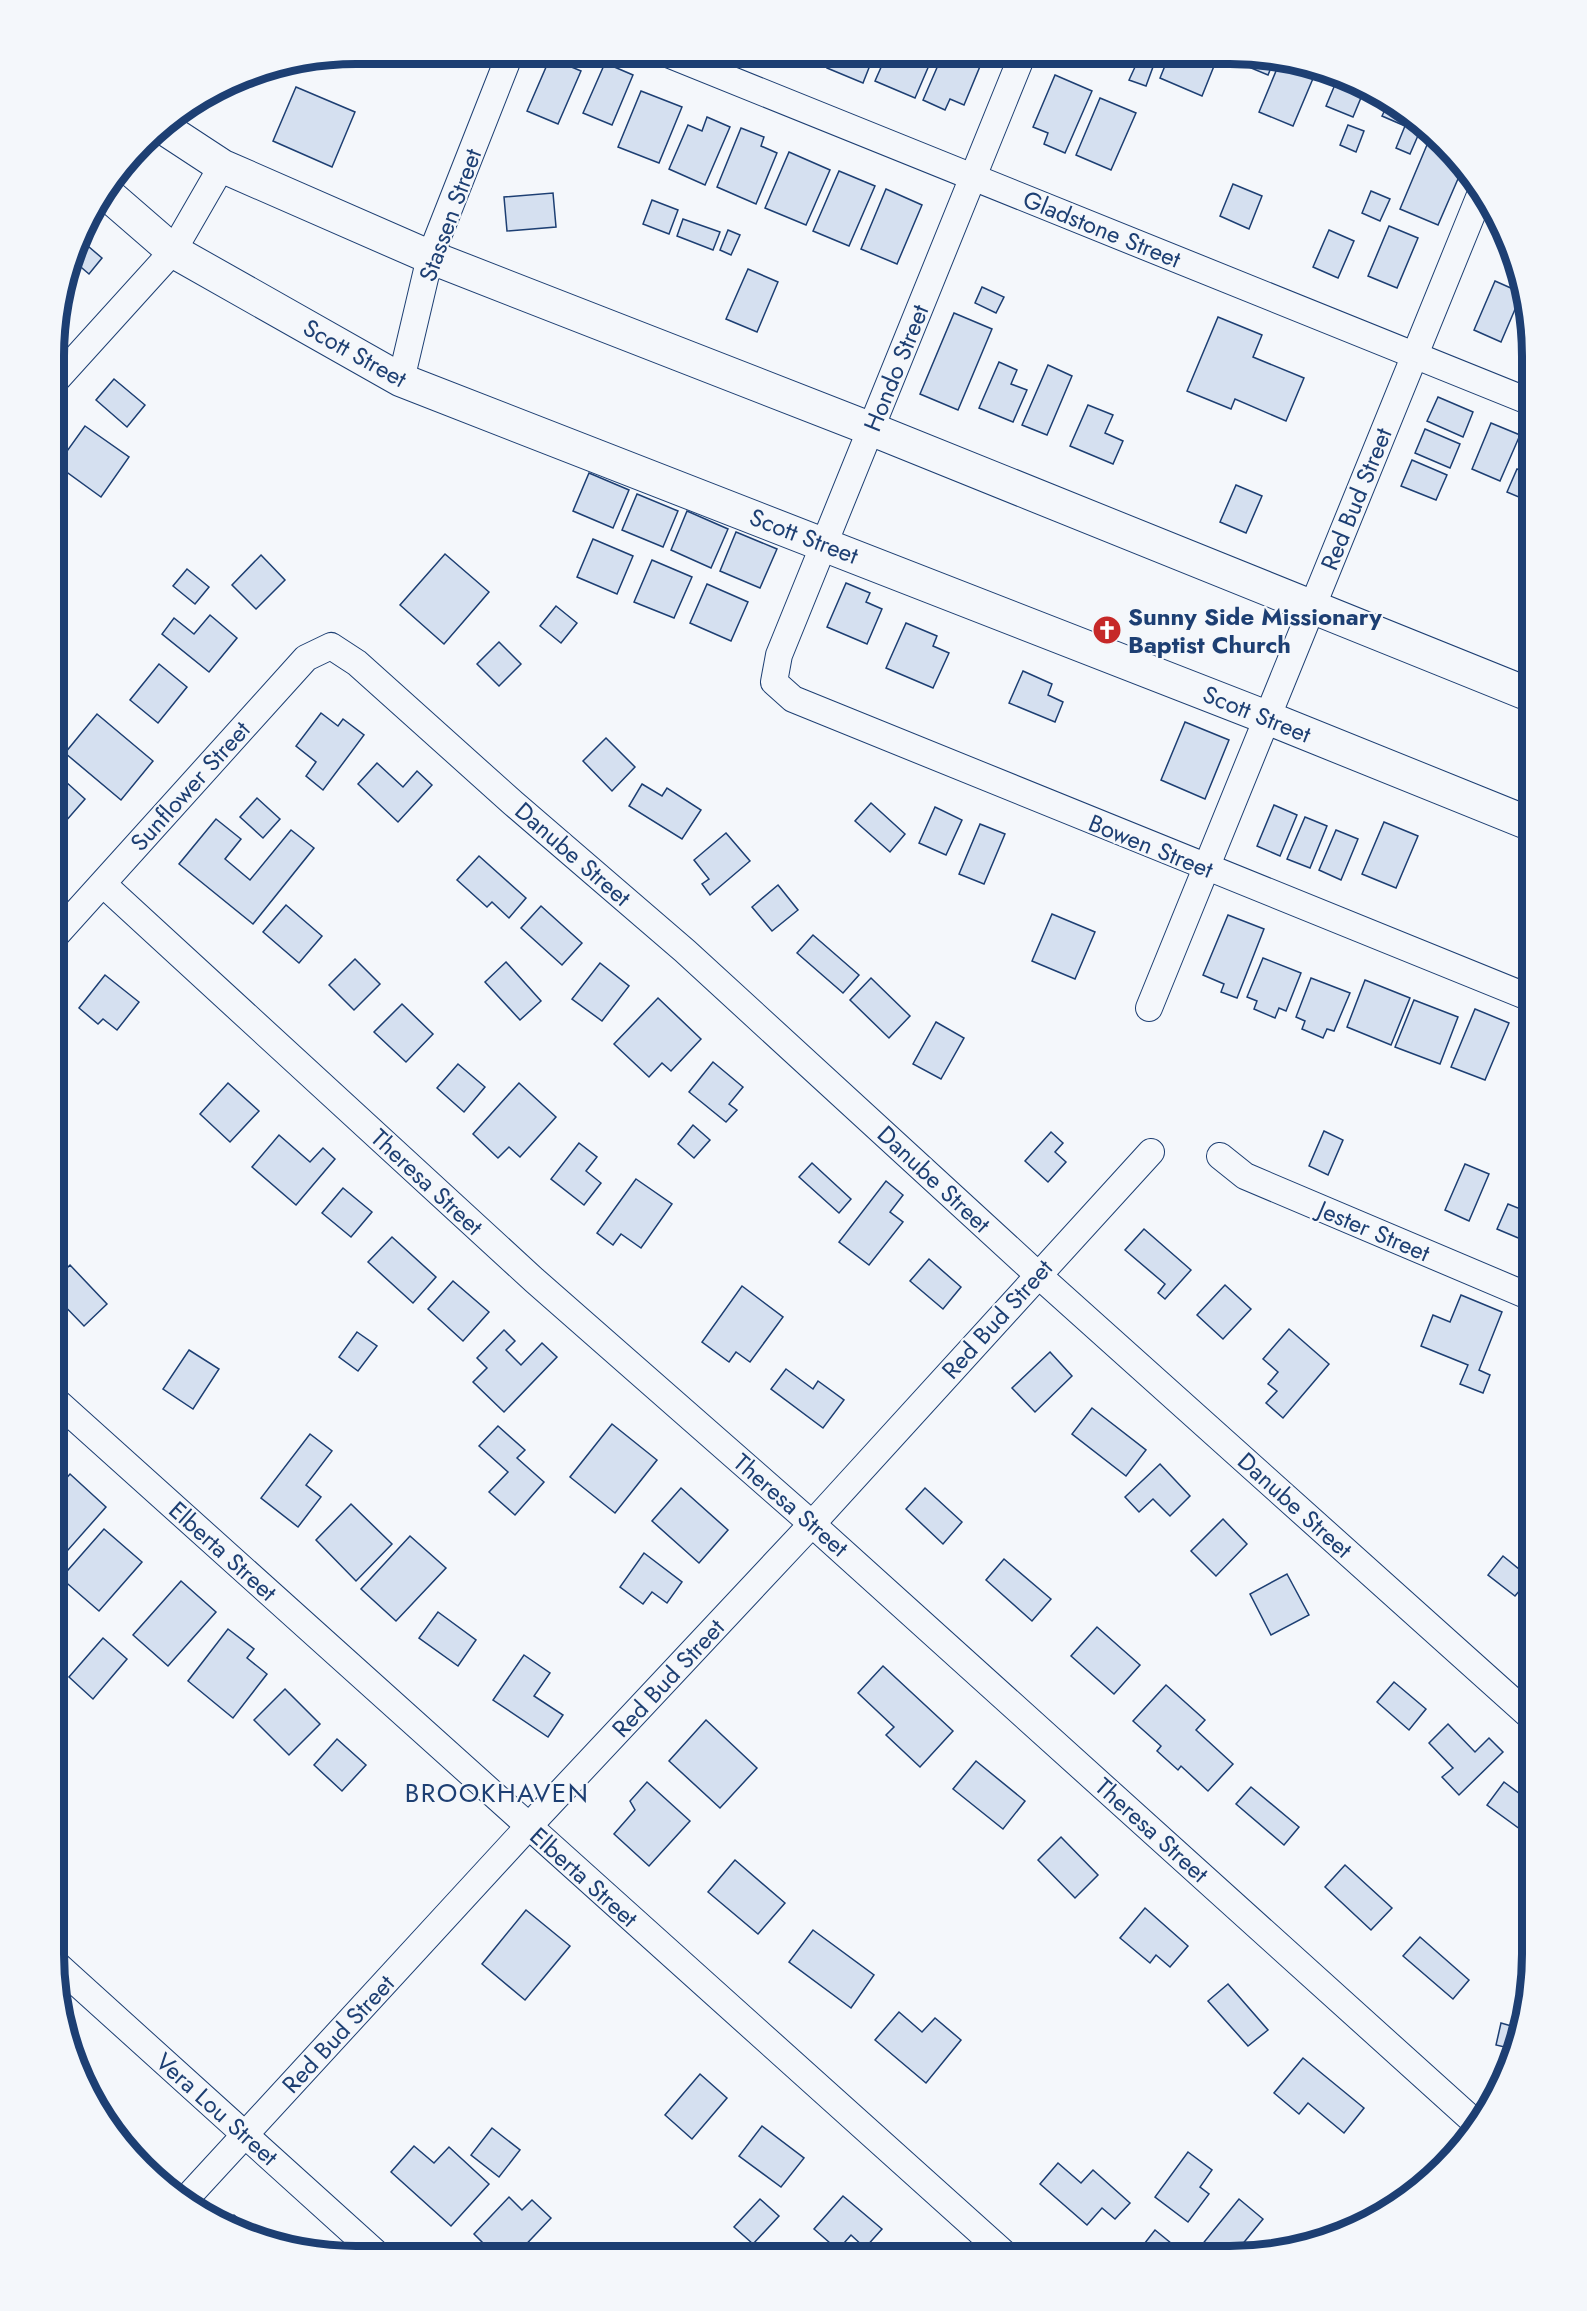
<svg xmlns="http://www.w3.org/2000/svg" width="1587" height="2311" viewBox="0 0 1587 2311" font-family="Jost,sans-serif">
	<rect width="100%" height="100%" fill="#f4f7fb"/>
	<g fill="#d5e0f0" stroke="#1d3f73" stroke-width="1.5">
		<polygon points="832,55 874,55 863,83 827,68"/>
		<polygon points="886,56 933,56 915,98 875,81"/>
		<polygon points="942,56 977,56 983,59 964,105 950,99 945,110 923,100"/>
		<polygon points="1113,56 1157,56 1146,86 1129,80 1135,67 1113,58"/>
		<polygon points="1169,56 1218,56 1202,96 1160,78"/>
		<polygon points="1228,57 1271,57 1275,58 1268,75 1227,58"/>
		<polygon points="550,58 581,71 558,124 527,111"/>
		<polygon points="1281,59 1317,69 1293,126 1259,112"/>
		<polygon points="605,63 633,75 612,125 583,113"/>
		<polygon points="1055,75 1092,91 1065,153 1044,144 1048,133 1033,127"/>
		<polygon points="1339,75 1365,88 1353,117 1326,106"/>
		<polygon points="296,87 355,112 332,167 273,141"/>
		<polygon points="641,91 682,107 659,163 618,147"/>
		<polygon points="1100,98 1136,113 1111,170 1076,155"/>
		<polygon points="1389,101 1415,116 1423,124 1410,154 1396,148 1405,126 1382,116"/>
		<polygon points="707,117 730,127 705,185 669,169 688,125 702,131"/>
		<polygon points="1348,125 1364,131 1356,152 1340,145"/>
		<polygon points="741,128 764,137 761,146 777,153 756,204 717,187"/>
		<polygon points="1432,133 1464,165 1438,225 1400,209"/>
		<polygon points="789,152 830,170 806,225 765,208"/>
		<polygon points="839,171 875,186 849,246 813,231"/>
		<polygon points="1233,184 1262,196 1249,229 1220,216"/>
		<polygon points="886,189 922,205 897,264 861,249"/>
		<polygon points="1371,191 1390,199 1380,221 1362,213"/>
		<polygon points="553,193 556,227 507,231 504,197"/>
		<polygon points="652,200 678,210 669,234 643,224"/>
		<polygon points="683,219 720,232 713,250 677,236"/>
		<polygon points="1389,226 1418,238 1397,288 1368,276"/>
		<polygon points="728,230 740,235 731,255 720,250"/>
		<polygon points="1329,230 1354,241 1338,278 1313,267"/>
		<polygon points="82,241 102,258 89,274 75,262"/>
		<polygon points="748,269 778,282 757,332 726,319"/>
		<polygon points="72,272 76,276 67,286"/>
		<polygon points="1495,281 1522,293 1501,342 1474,330"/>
		<polygon points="982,287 1004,297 996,313 975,303"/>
		<polygon points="954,313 992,329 958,410 920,394"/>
		<polygon points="1218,317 1262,335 1253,357 1304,378 1286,421 1235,399 1231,409 1187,391"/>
		<polygon points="999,362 1017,370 1011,384 1027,390 1013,422 979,408"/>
		<polygon points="1048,365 1072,376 1047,435 1022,425"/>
		<polygon points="114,379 145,405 127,427 96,400"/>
		<polygon points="1438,397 1473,412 1463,437 1427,421"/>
		<polygon points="1088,405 1113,415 1105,433 1123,441 1113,464 1070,446"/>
		<polygon points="1491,423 1520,435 1500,481 1472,469"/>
		<polygon points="85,426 129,457 101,497 57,465"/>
		<polygon points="1425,429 1460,444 1450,468 1415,453"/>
		<polygon points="1531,436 1533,437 1533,466 1521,461"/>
		<polygon points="1412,460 1447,475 1436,500 1401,486"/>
		<polygon points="1517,469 1533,475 1533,503 1507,492"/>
		<polygon points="589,473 629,490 613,528 573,511"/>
		<polygon points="1236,485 1262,496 1246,533 1220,522"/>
		<polygon points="637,494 678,511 663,547 622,530"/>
		<polygon points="687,511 728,529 711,568 671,550"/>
		<polygon points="736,532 777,549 760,588 720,571"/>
		<polygon points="593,539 633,556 617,594 577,577"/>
		<polygon points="445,554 489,592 444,644 400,605"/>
		<polygon points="261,555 285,580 256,609 232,585"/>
		<polygon points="652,560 692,577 674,618 634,602"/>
		<polygon points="187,569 209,587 195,604 173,586"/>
		<polygon points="846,583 870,593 866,602 882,609 867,644 827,627"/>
		<polygon points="707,584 748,602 731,641 690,623"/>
		<polygon points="556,606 577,623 561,643 540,626"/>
		<polygon points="210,615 237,638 209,672 162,634 174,618 194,634"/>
		<polygon points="906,623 937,636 933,646 949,653 933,688 886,668"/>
		<polygon points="1533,625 1533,643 1527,640"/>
		<polygon points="499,642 521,664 499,686 477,664"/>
		<polygon points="159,664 187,687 158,723 130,700"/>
		<polygon points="1023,671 1052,684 1048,695 1063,702 1055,722 1009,703"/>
		<polygon points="321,713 338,726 343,719 364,735 323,790 306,776 316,762 296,746"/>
		<polygon points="97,714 153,761 121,800 65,753"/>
		<polygon points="1185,722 1229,740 1205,799 1161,780"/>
		<polygon points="606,738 635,767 612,791 583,761"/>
		<polygon points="377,763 403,787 417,771 432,785 398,822 358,784"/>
		<polygon points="56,773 85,799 59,829 56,826"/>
		<polygon points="642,784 662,796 667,788 701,810 682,839 629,806"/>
		<polygon points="257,798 280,819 263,838 240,817"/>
		<polygon points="871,803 905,834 890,852 855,821"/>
		<polygon points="1274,805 1297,815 1280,856 1257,846"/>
		<polygon points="935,807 962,820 946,855 919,843"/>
		<polygon points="1305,817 1327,826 1310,868 1287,859"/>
		<polygon points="216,819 241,839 225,859 250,880 291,830 314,848 253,924 179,864"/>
		<polygon points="1384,822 1418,836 1396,888 1362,874"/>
		<polygon points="980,824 1005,834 984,884 959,874"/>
		<polygon points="1336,830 1358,839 1341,880 1319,870"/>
		<polygon points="726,833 750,861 710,895 702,884 709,879 694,860"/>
		<polygon points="479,856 526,898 509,918 492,902 487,907 457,880"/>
		<polygon points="778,885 798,910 772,931 752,907"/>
		<polygon points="286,905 322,936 299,963 263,932"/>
		<polygon points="541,906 582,943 562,965 521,928"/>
		<polygon points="1052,914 1095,932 1075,979 1032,961"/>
		<polygon points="1228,915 1264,929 1237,998 1221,992 1224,984 1203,975"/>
		<polygon points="813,935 859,975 843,993 797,953"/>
		<polygon points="1263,958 1301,973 1286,1011 1279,1008 1275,1018 1254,1009 1257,1001 1247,997"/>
		<polygon points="355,959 380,984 354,1010 329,985"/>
		<polygon points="506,962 541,1001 520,1020 485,982"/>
		<polygon points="600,963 629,986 602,1021 572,999"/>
		<polygon points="105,975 139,1002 117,1030 103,1019 98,1024 79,1008"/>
		<polygon points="871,978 910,1016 889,1038 850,1000"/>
		<polygon points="1311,978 1350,993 1334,1031 1327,1029 1323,1038 1302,1029 1305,1021 1296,1017"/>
		<polygon points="1365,980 1410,998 1391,1045 1347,1027"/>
		<polygon points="658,998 701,1039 671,1071 662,1063 649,1077 614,1044"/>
		<polygon points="1414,1000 1458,1017 1440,1064 1395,1047"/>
		<polygon points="402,1004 433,1034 406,1062 374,1032"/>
		<polygon points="1475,1009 1509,1023 1485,1080 1451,1067"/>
		<polygon points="936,1022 964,1038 941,1079 913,1064"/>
		<polygon points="713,1062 743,1087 729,1104 737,1110 726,1122 689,1092"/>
		<polygon points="458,1064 485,1087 464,1112 437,1088"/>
		<polygon points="228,1083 259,1111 230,1142 200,1114"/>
		<polygon points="519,1083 556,1117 520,1157 509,1147 498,1158 473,1134"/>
		<polygon points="693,1125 710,1140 694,1158 678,1144"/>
		<polygon points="1324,1131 1343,1140 1328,1175 1309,1166"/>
		<polygon points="1051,1132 1063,1143 1055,1152 1066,1162 1048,1182 1025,1161"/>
		<polygon points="279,1135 310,1162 323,1148 335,1159 296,1205 252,1167"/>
		<polygon points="579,1143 597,1157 586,1171 601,1183 584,1205 551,1179"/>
		<polygon points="812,1163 851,1199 839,1213 799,1177"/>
		<polygon points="1465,1164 1489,1174 1469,1221 1445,1210"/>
		<polygon points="636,1179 672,1204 641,1248 621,1234 613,1245 597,1233"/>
		<polygon points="886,1181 903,1195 890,1212 903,1222 869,1265 839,1242"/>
		<polygon points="343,1188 372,1212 351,1237 322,1213"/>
		<polygon points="55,1204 65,1214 55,1224"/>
		<polygon points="1508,1204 1533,1214 1523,1240 1497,1229"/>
		<polygon points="1144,1229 1191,1270 1165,1299 1158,1293 1165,1284 1125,1250"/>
		<polygon points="392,1237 436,1277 413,1303 368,1262"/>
		<polygon points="929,1259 961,1287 943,1309 910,1281"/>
		<polygon points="70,1265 107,1304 84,1326 55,1296 55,1280"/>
		<polygon points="453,1281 489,1312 463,1341 428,1309"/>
		<polygon points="1225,1285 1251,1309 1223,1339 1197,1315"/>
		<polygon points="742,1286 783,1317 750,1362 736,1352 729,1362 702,1342"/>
		<polygon points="1461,1295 1502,1312 1479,1370 1490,1375 1483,1393 1460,1384 1468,1365 1421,1346 1433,1315 1450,1322"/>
		<polygon points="1289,1329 1329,1364 1283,1418 1266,1403 1277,1391 1268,1384 1278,1372 1263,1359"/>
		<polygon points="504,1330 515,1341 506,1350 521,1365 542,1343 557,1357 504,1412 473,1382 487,1368 477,1358"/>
		<polygon points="357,1332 377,1346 358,1371 339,1357"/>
		<polygon points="189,1350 219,1369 193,1409 163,1389"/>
		<polygon points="1050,1352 1072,1376 1035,1412 1012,1388"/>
		<polygon points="786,1369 813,1389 818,1381 844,1400 823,1428 771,1389"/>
		<polygon points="1092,1408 1146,1450 1126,1476 1072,1434"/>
		<polygon points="612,1424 657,1460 615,1513 570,1477"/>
		<polygon points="498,1426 525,1450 517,1458 544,1482 515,1515 489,1492 508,1472 479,1446"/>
		<polygon points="310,1434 332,1451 306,1485 321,1497 298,1527 261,1498"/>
		<polygon points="1160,1464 1190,1496 1170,1516 1153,1499 1139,1512 1125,1497"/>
		<polygon points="70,1474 106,1507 68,1550 55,1537 55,1491"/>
		<polygon points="681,1488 728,1530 699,1563 652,1521"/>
		<polygon points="925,1488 962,1522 943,1544 906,1509"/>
		<polygon points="351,1504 392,1544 356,1581 316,1540"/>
		<polygon points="1223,1519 1247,1544 1216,1576 1191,1551"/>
		<polygon points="104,1529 142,1562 99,1611 61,1578"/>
		<polygon points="410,1536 446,1568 396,1621 361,1589"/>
		<polygon points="644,1553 682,1582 667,1603 652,1592 643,1604 620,1587"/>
		<polygon points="1503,1556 1530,1578 1515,1596 1488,1575"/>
		<polygon points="1004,1559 1051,1599 1032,1621 986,1580"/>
		<polygon points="1287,1574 1309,1615 1271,1635 1250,1594"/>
		<polygon points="181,1581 216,1612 168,1666 133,1635"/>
		<polygon points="438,1612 476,1640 458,1666 419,1638"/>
		<polygon points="1097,1627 1140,1665 1114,1694 1071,1656"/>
		<polygon points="228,1629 254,1649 247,1658 267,1674 233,1718 188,1681"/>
		<polygon points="103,1638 127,1659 93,1699 69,1677"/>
		<polygon points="524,1655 550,1673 534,1696 563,1715 548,1737 493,1700"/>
		<polygon points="883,1666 953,1731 920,1767 886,1735 894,1727 858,1693"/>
		<polygon points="1394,1682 1426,1709 1409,1730 1377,1702"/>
		<polygon points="1166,1685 1205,1720 1196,1730 1233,1764 1208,1791 1181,1766 1178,1770 1157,1751 1161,1746 1133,1721"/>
		<polygon points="285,1689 320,1724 289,1755 254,1720"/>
		<polygon points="706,1720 757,1768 720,1808 669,1761"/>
		<polygon points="1448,1724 1475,1752 1489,1738 1503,1752 1459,1795 1442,1777 1453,1768 1429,1743"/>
		<polygon points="337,1739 366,1765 342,1791 314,1765"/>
		<polygon points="976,1761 1025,1801 1003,1829 953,1789"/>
		<polygon points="647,1782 690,1821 649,1866 614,1834 635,1810 630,1801"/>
		<polygon points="1504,1782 1532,1803 1532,1821 1524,1832 1487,1805"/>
		<polygon points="1251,1787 1299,1827 1284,1845 1236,1804"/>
		<polygon points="1061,1837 1098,1875 1075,1898 1038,1860"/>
		<polygon points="735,1860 785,1903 758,1934 708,1892"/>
		<polygon points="1345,1865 1392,1908 1371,1930 1325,1887"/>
		<polygon points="1145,1908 1188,1946 1170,1967 1156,1955 1150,1963 1120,1938"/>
		<polygon points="526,1910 570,1946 525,2000 482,1964"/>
		<polygon points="813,1930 874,1975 851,2008 789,1962"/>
		<polygon points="1420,1937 1469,1980 1453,1999 1403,1956"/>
		<polygon points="1228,1984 1268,2030 1248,2046 1208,2001"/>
		<polygon points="899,2012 922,2032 935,2018 961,2040 926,2083 875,2040"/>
		<polygon points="1501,2023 1522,2029 1517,2052 1507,2072 1503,2071 1509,2048 1496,2045"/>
		<polygon points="1303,2058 1364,2108 1344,2133 1308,2103 1299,2114 1274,2093"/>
		<polygon points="700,2074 727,2098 692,2139 665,2115"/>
		<polygon points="762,2126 804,2158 781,2187 739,2156"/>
		<polygon points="492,2128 520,2150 499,2177 471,2155"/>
		<polygon points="414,2146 434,2163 449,2147 489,2184 451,2226 391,2172"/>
		<polygon points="1188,2152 1212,2170 1200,2187 1209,2194 1188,2222 1155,2197"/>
		<polygon points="1058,2163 1081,2183 1093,2170 1130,2203 1115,2219 1102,2208 1087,2225 1040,2184"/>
		<polygon points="843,2196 882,2229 865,2248 851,2235 838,2250 814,2229"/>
		<polygon points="509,2197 522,2210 532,2200 551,2218 516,2255 482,2255 484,2253 478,2248 483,2243 474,2234"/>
		<polygon points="760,2199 779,2216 753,2244 734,2227"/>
		<polygon points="1239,2199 1263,2219 1232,2257 1192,2257"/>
		<polygon points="234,2215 266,2241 241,2234 226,2226"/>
		<polygon points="1155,2230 1188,2257 1134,2257"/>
	</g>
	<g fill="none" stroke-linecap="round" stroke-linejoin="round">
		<g stroke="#1d3f73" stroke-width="28">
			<g id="minor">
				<polyline points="670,55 1533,403"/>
				<polyline points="1022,56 779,655 774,682 793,699 1533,999"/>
				<polyline points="57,379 173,251 222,166"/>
				<polyline points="401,380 430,257 510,54"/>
				<polyline points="103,884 534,1280 812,1524 1479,2126"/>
				<polyline points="56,935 306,658 331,646 357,663 513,803 685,951 1037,1274 1532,1718"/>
				<polyline points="1149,1008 1482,190"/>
				<polyline points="1220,1156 1245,1176 1533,1298"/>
				<polyline points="55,1400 1007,2256"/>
				<polyline points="55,1963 378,2255"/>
				<polyline points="184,2201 528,1827 812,1524 1151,1152"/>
			</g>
		</g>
		<g stroke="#1d3f73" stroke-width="35">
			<g id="major">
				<polyline points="161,126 222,166 430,257 871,429 1533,696"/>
				<polyline points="105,192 173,251 401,380 1268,718 1533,825"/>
			</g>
		</g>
		<use href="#minor" stroke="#f4f7fb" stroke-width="26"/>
		<use href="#major" stroke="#f4f7fb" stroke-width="33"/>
	</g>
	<defs>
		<g id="church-disc" transform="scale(1.5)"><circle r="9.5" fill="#c62828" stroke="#f4f7fb"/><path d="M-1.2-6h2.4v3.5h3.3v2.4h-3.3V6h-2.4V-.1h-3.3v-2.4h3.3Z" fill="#fff"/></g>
	</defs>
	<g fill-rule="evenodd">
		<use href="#church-disc" x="1107" y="630"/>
	</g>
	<g text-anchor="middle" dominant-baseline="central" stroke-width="4.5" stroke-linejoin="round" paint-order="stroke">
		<g font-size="24" fill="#1d3f73" stroke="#f4f7fb">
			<text transform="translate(450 215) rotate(-70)">Stassen Street</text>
			<text transform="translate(1102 229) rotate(22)">Gladstone Street</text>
			<text transform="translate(355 353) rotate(29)">Scott Street</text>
			<text transform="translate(896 368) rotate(-68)">Hondo Street</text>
			<text transform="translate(1356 499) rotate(-68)">Red Bud Street</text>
			<text transform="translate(804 536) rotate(21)">Scott Street</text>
			<text transform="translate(1257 714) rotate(22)">Scott Street</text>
			<text transform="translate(190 786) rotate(-48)">Sunflower Street</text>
			<text transform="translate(1151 846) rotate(22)">Bowen Street</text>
			<text transform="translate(573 854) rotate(41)">Danube Street</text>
			<text transform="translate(934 1179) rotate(43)">Danube Street</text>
			<text transform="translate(427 1182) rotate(43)">Theresa Street</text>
			<text transform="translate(1374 1231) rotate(23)">Jester Street</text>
			<text transform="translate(997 1319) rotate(-48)">Red Bud Street</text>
			<text transform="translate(791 1505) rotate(41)">Theresa Street</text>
			<text transform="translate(1295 1505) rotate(42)">Danube Street</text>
			<text transform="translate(223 1551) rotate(42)">Elberta Street</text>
			<text transform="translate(668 1678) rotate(-47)">Red Bud Street</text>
			<text transform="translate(1152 1830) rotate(42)">Theresa Street</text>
			<text transform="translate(584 1877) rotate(42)">Elberta Street</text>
			<text transform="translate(338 2034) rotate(-47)">Red Bud Street</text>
			<text transform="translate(217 2109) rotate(42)">Vera Lou Street</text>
		</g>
		<g font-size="24" font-weight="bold" fill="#1d3f73" stroke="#f4f7fb" text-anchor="start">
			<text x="1128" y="616">Sunny Side Missionary<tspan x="1128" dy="28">Baptist Church</tspan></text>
		</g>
		<g font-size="26" letter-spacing="1.5" fill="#1d3f73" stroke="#f4f7fb">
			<text x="497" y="1793">BROOKHAVEN</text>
		</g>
	</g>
	<path d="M0 0H1587V2311H0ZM356 64H1230A292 292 0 0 1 1522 356V1954A292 292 0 0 1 1230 2246H356A292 292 0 0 1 64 1954V356A292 292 0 0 1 356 64Z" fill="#f4f7fb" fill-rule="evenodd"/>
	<path fill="none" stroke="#1d3f73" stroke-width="8" d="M356 64H1230A292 292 0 0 1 1522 356V1954A292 292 0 0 1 1230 2246H356A292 292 0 0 1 64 1954V356A292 292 0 0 1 356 64Z"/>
</svg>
